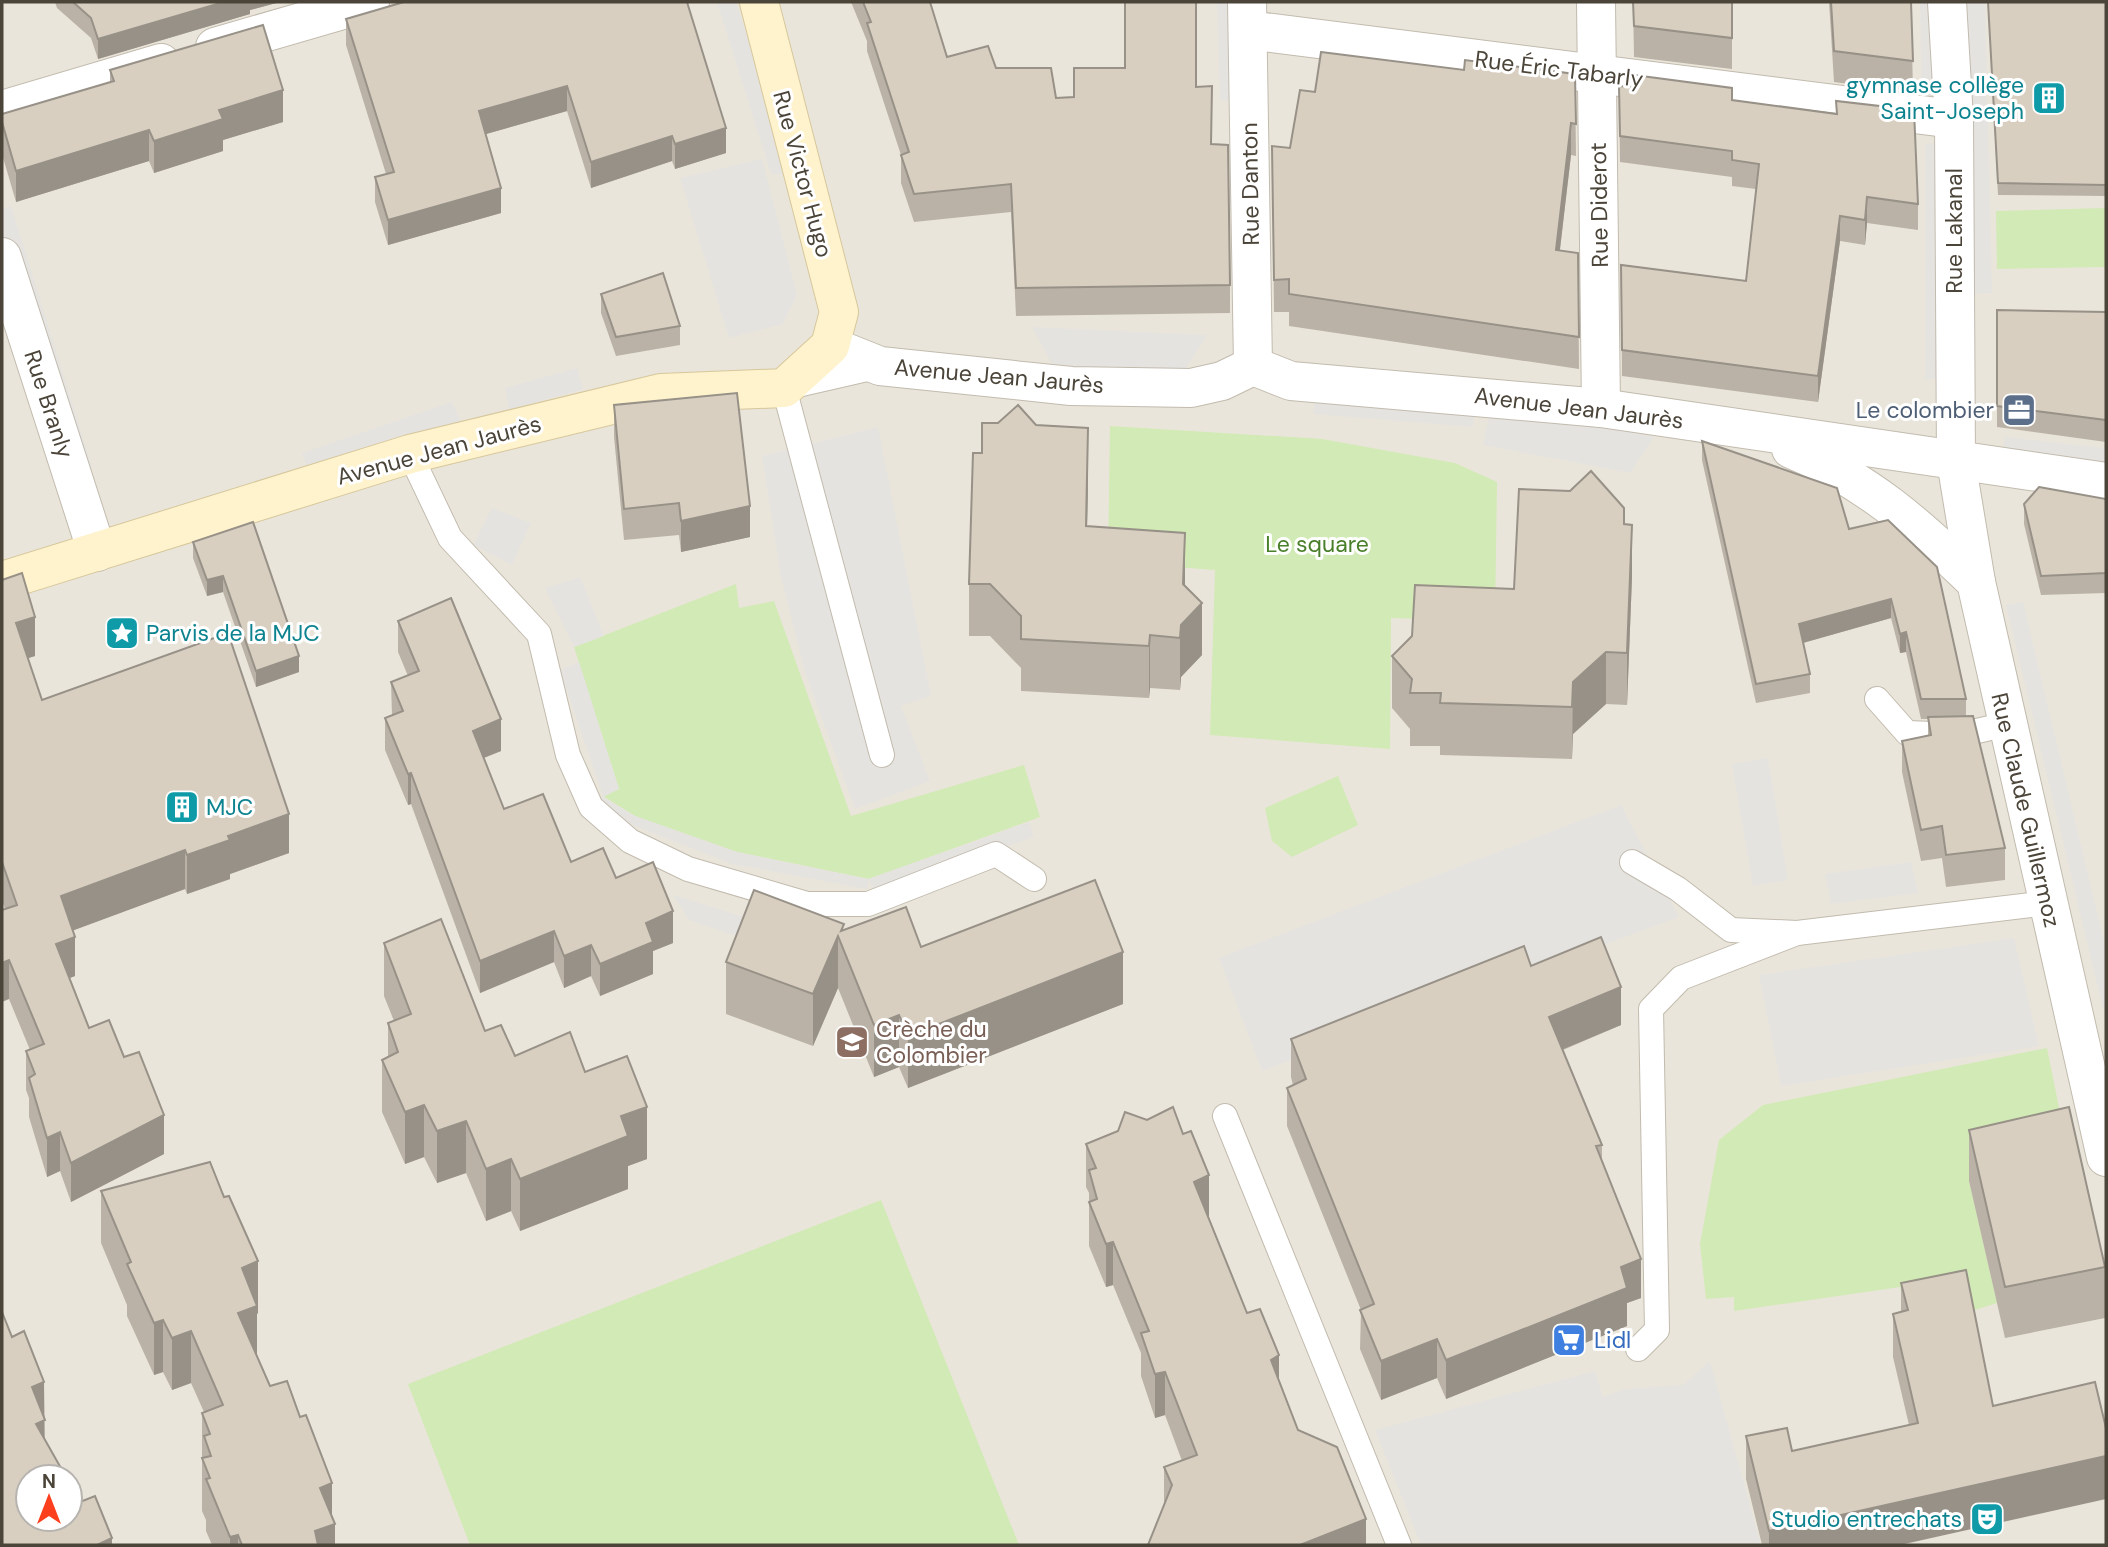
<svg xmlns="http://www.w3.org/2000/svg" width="2108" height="1547" viewBox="0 0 2108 1547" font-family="'DM Sans',sans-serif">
	<rect width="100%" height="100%" fill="#f6f3ec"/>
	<path fill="#eae5da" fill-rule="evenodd" d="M2,2H2106V1545H2ZM28,1477H70V1519H28Z"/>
	<g fill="#d2eab5">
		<polygon points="2106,208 2106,267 1997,269 1996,211"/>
		<polygon points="1110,426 1322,439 1455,463 1497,482 1495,621 1391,618 1390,749 1210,735 1215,570 1108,562"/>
		<polygon points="736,584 739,608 774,601 851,816 1024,765 1040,817 869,879 737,852 635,816 603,796 619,789 574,647"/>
		<polygon points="1338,776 1358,825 1292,857 1272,841 1265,808"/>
		<polygon points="2047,1048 2066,1142 1969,1181 1997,1303 1956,1316 1907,1325 1900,1287 1734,1311 1734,1297 1706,1299 1700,1244 1719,1140 1763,1105"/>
		<polygon points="881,1200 1019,1545 470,1545 408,1384"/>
	</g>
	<g fill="#e5e3e0">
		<polygon points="717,2 736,2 791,174 771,174"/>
		<polygon points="1217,2 1235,2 1236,100 1220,101"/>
		<polygon points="1920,2 1937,2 1941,106 1922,106"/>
		<polygon points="1958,2 1985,2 1992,293 1964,294"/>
		<polygon points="1941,142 1945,379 1925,379 1925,144"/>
		<polygon points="762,159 797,295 783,324 729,338 680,178"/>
		<polygon points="11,206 92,467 74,473 2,251 2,209"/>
		<polygon points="1032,327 1207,335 1183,373 1052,364"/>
		<polygon points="577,368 583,389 509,410 505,388"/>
		<polygon points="1316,390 1475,402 1473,427 1313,414"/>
		<polygon points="452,402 461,423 308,470 302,453"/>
		<polygon points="1492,403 1654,437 1630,473 1483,445"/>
		<polygon points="878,427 931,696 901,706 930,781 855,809 805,672 781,577 762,456"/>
		<polygon points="2005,437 2106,448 2106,476 2001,463"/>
		<polygon points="492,508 531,523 512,565 473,545"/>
		<polygon points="580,577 604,636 574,647 545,588"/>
		<polygon points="2023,602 2106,950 2106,1021 2006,605"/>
		<polygon points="579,662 619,789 603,797 635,816 737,852 868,879 1029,822 1034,837 874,893 869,880 867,889 732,864 630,824 596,807 603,796 560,670"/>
		<polygon points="1768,758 1788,880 1753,886 1732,764"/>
		<polygon points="1621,805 1679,917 1262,1071 1219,958"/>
		<polygon points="1911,862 1918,893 1831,904 1825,874"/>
		<polygon points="673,895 821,941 813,962 689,920"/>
		<polygon points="2014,938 2039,1046 1781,1086 1759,975"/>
		<polygon points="1710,1361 1761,1545 1421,1545 1375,1430 1595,1371 1603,1397 1625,1389 1683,1385"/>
	</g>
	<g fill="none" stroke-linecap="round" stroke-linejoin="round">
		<g stroke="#c2bbae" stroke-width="26">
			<g id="lane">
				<polyline points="880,366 784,388 882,755"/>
				<polyline points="410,454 450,538 539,634 568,755 591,807 630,841 688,869 807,904 868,904 996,854 1034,879"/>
				<polyline points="1877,699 1907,733 1960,735 2007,724"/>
				<polyline points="1632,862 1678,889 1731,930 1797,933 2047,903"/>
				<polyline points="1225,1116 1399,1545"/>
				<polyline points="1638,1349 1657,1330 1651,1009 1681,978 1797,933"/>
			</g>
		</g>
		<g stroke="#c2bbae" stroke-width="40">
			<g id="street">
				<polyline points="1247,2 1253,366"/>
				<polyline points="1596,2 1601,408"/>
				<polyline points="1947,2 1954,119 1956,461 1976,582 2106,1157"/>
				<polyline points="1248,30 1954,119"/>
				<polyline points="215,47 370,2"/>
				<polyline points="2,110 161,63"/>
				<polyline points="2,257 97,552"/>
				<polyline points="830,346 880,366 1071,386 1191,388 1222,381 1253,366 1291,381 1601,408 2106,482"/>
				<path d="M1791,449C1867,480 1918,526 1976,582"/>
			</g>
		</g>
		<g stroke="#d6c79b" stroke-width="40">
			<polyline id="secondary" points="2,581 410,454 661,393 784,388 830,346 839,312 759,2"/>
		</g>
		<use href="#lane" stroke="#fff" stroke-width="24"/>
		<use href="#street" stroke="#fff" stroke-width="38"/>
		<use href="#secondary" stroke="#fff3cd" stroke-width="38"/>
	</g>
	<g fill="#bab2a6">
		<polygon points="55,2 280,2 250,10 250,14 98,59 91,38 57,8"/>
		<polygon points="404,2 726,153 675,169 672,161 591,188 567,111 486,134 501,213 388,245 375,202 375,177 386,174 346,45 346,19"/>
		<polygon points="851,2 930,2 947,57 996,68 1056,98 1196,87 1212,144 1230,285 1230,313 1016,316 1011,212 914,222 901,183 901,155 867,51 867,41"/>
		<polygon points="1633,2 1732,2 1732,69 1634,57"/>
		<polygon points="1829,2 1911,2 1913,92 1834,82"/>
		<polygon points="1988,2 2106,2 2106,196 1998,195"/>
		<polygon points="110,70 283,122 223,140 223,151 154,173 149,161 16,202 2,154 2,114 110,82"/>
		<polygon points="1575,74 1576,156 1571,155 1560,250 1578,253 1579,369 1289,326 1289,312 1274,312 1272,146 1290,148 1315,92"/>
		<polygon points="1619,86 1836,113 1836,101 1918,204 1918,230 1867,223 1865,245 1840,241 1818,402 1622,376 1621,265 1746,281 1756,189 1732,186 1732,177 1620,162"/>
		<polygon points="601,294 680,326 680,345 616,356 601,313"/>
		<polygon points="1997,310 2106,312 2106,442 1997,427"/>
		<polygon points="614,405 750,537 681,552 679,535 624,540 614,437"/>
		<polygon points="1036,425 1088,480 1087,526 1185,586 1202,655 1181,677 1180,690 1150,688 1149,698 1021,691 1021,668 990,636 969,636 969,584"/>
		<polygon points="1702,441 1849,529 1966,699 1966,716 2005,848 2005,880 1946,887 1942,858 1921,861 1902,772 1902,741 1928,736 1928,719 1921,719 1906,652 1900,653 1891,618 1803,643 1810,674 1810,693 1756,703 1702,460"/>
		<polygon points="2106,499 2106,593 2041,595 2024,524 2024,504"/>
		<polygon points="253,522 299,672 256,687 223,592 207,596 193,558 193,542"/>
		<polygon points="1624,524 1632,577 1627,705 1606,704 1573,734 1572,759 1440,755 1440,746 1410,746 1410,729 1392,708 1392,656 1514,589"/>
		<polygon points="2,580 35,656 28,658 42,700 289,853 230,874 230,879 187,894 185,889 73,930 75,976 70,978 89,1028 164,1154 71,1202 60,1171 47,1177 29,1117 29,1098 26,1090 26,1051 30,1050 9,999 5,909 2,900"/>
		<polygon points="398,621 501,751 484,758 504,809 571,862 616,878 673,943 653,951 653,974 600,996 591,976 564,988 554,962 480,993 411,804 408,805 385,750 385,718 392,716 391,682 408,676 398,652"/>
		<polygon points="844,930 921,947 1123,1004 908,1088 899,1067 874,1077 838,988 813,1046 726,1014 726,962"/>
		<polygon points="384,943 485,1031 515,1056 585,1072 647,1159 628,1166 628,1189 520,1231 511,1211 486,1221 466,1173 437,1183 424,1157 405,1164 382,1112 382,1060 388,1057 388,1023 394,1021 384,996"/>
		<polygon points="1531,966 1621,1025 1563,1050 1602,1145 1602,1160 1641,1298 1627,1303 1627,1326 1446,1399 1437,1378 1381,1400 1360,1349 1361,1310 1287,1126 1287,1088 1293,1085 1291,1077 1291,1039"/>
		<polygon points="1969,1130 2105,1267 2105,1318 2005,1338 1969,1181"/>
		<polygon points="1086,1144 1209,1218 1247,1313 1279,1380 1298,1430 1366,1545 1164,1504 1164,1467 1182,1461 1165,1415 1155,1418 1141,1376 1141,1353 1113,1285 1106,1287 1089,1246 1089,1193 1086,1187"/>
		<polygon points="101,1191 258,1313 257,1314 257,1356 270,1386 332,1518 335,1545 212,1545 206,1531 206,1520 202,1511 202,1413 204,1412 191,1383 172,1390 163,1372 154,1375 127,1316 127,1305 101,1243"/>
		<polygon points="1966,1270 1900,1545 1762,1545 1746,1479 1746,1436 1792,1451 1909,1425 1893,1357 1893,1314 1901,1312 1901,1283"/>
	</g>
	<g fill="#979187">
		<polygon points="224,2 280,2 250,10 250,14 98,59 98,39"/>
		<polygon points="567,86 567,111 479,136 479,111"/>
		<polygon points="283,90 283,122 223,140 223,151 154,173 154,141 219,110"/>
		<polygon points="1571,123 1571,155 1556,282 1556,250"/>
		<polygon points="726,128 726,153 675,169 675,144"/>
		<polygon points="149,130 149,161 16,202 16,171"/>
		<polygon points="672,136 672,161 591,188 591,162"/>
		<polygon points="501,188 501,213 388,245 388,220"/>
		<polygon points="1867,197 1867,223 1865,245 1865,220"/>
		<polygon points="1840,216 1840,241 1818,402 1818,376"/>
		<polygon points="1088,428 1088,480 1086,578 1086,526"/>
		<polygon points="750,506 750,537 681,552 681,521"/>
		<polygon points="1632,525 1632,577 1627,705 1627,653"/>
		<polygon points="1185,533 1185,585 1183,623 1202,603 1202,655 1181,677 1180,690 1180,638"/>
		<polygon points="223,576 223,592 207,596 207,580"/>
		<polygon points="1891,599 1891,618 1799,644 1799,624"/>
		<polygon points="35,617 35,656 16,662 16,623"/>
		<polygon points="1906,632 1906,652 1900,653 1900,634"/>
		<polygon points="1150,635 1150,688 1149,698 1149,646"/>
		<polygon points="1606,652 1606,704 1573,734 1572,759 1573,682"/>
		<polygon points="299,656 299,672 256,687 256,671"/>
		<polygon points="501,719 501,751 473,762 473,731"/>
		<polygon points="411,773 411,804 408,805 408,774"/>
		<polygon points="289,814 289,853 230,874 230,879 187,894 187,855 228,836"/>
		<polygon points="185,850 185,889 61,935 61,896"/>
		<polygon points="673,911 673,943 653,951 653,974 600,996 600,964 646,923"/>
		<polygon points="554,931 554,962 480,993 480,961"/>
		<polygon points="838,936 838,988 813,1046 813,994"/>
		<polygon points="75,937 75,976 56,983 56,944"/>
		<polygon points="591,945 591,976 564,988 564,956"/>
		<polygon points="1123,952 1123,1004 908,1088 908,1036"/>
		<polygon points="9,960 9,999 2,1002 2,963"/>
		<polygon points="1621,987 1621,1025 1549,1055 1549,1017"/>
		<polygon points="899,1015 899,1067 874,1077 874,1025"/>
		<polygon points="424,1105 424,1157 405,1164 405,1112"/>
		<polygon points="647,1107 647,1159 628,1166 628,1189 520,1231 520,1179 621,1116"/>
		<polygon points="164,1115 164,1154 71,1202 71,1163"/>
		<polygon points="466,1121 466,1173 437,1183 437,1131"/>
		<polygon points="60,1132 60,1171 47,1177 47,1138"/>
		<polygon points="511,1159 511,1211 486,1221 486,1169"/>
		<polygon points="1209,1175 1209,1218 1194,1225 1194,1182"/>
		<polygon points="1113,1242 1113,1285 1106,1287 1106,1244"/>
		<polygon points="1641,1259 1641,1298 1627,1303 1627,1326 1446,1399 1446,1360 1621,1267"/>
		<polygon points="258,1261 258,1313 257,1314 257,1358 238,1313 242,1268"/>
		<polygon points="163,1320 163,1372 154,1375 154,1323"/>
		<polygon points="191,1331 191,1383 172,1390 172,1338"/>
		<polygon points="1437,1339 1437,1378 1381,1400 1381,1361"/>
		<polygon points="1279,1355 1279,1398 1271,1360"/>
		<polygon points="1165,1372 1165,1415 1155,1418 1155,1374"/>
		<polygon points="44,1382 45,1461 36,1427 32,1387"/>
		<polygon points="2106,1456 2106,1499 1900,1545 1769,1545 1769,1531"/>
		<polygon points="332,1483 332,1525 335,1524 335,1545 315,1545 315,1531 320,1488"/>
		<polygon points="1366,1519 1366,1545 1300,1545"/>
		<polygon points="238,1535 238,1545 230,1545 230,1537"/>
		<polygon points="112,1538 112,1545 97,1545"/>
	</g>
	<g fill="#d8cfc1" stroke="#979187" stroke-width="2">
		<polygon points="73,2 224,2 98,39 91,18"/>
		<polygon points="404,2 687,2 726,128 675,144 672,136 591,162 567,86 479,111 501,188 388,220 375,177 394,172 346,19"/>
		<polygon points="863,2 930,2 947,57 988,46 996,68 1051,68 1056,98 1074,97 1074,68 1125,68 1125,2 1196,2 1196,87 1212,86 1211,144 1228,145 1230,285 1016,288 1011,184 914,194 901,155 909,152 867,23 871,22"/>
		<polygon points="1633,2 1732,2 1732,38 1634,26"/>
		<polygon points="1831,2 1911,2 1913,61 1834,51"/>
		<polygon points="1988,2 2106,2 2106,185 1998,183"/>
		<polygon points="263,25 283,90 219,110 223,119 154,141 149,130 16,171 2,122 2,114 114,81 110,70"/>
		<polygon points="1321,52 1464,70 1465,60 1575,74 1576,124 1571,123 1556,250 1578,253 1579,337 1289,294 1289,279 1274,280 1272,146 1290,148 1300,90 1315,92"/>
		<polygon points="1634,75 1732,88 1732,100 1837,114 1836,101 1914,110 1918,204 1867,197 1865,220 1840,216 1818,376 1622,350 1621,265 1746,281 1759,164 1732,160 1732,151 1620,136 1619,86 1634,87"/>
		<polygon points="663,273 680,326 616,337 601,294"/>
		<polygon points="1997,310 2106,312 2106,420 1997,406"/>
		<polygon points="737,393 750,506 681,521 679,503 624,509 614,405"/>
		<polygon points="1018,405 1036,425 1088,428 1086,526 1185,533 1183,584 1202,603 1181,625 1180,638 1150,635 1149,646 1021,639 1021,616 990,584 969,584 973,453 982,453 982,423 998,423"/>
		<polygon points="1702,441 1837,488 1849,529 1888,520 1937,567 1966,699 1921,699 1906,632 1900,634 1891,599 1799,624 1810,674 1756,684"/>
		<polygon points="1591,471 1624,508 1624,524 1632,525 1627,653 1606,652 1573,682 1572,707 1440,703 1441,693 1410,693 1412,679 1392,656 1412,636 1415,585 1514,589 1519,489 1570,491"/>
		<polygon points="2039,487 2106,499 2106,573 2041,576 2024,504"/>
		<polygon points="253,522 299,656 256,671 223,576 207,580 193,542"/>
		<polygon points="22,573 35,617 16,623 42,700 228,633 289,814 228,836 230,840 187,855 185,850 61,896 75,937 56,944 89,1028 109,1020 124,1057 139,1052 164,1115 71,1163 60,1132 47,1138 29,1078 35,1074 26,1051 44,1044 9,960 2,963 2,910 17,905 2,862 2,580"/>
		<polygon points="451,598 501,719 473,731 504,809 543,794 571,862 603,848 616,878 653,862 673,911 646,923 653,942 600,964 591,945 564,956 554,931 480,961 411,773 408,774 385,718 403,711 391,682 419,671 398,621"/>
		<polygon points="1973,716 2005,848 1946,855 1942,826 1921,830 1902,741 1931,735 1928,717"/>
		<polygon points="1095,880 1123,952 908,1036 899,1015 874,1025 838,936 813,994 726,962 754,890 844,924 841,931 906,907 921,947"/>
		<polygon points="441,919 485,1031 501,1025 515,1056 570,1032 585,1072 627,1056 647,1107 621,1116 628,1136 520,1179 511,1159 486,1169 466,1121 437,1131 424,1105 405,1112 382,1060 398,1052 388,1023 411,1014 384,943"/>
		<polygon points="1601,937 1621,987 1549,1017 1602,1145 1596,1146 1641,1259 1621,1267 1627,1288 1446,1360 1437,1339 1381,1361 1360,1310 1374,1304 1287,1088 1306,1079 1291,1039 1524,946 1531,966"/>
		<polygon points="1173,1107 1183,1134 1191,1131 1209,1175 1194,1182 1247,1313 1260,1309 1279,1355 1271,1360 1298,1430 1337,1447 1366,1519 1300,1545 1148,1545 1172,1485 1164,1467 1197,1455 1165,1372 1155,1374 1141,1333 1149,1331 1113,1242 1106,1244 1089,1202 1097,1199 1089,1170 1096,1168 1086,1144 1118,1131 1125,1112 1147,1120"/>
		<polygon points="2069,1107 2105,1267 2005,1287 1969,1130"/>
		<polygon points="210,1162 224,1197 229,1196 258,1261 242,1268 257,1306 238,1313 270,1386 287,1381 300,1417 306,1415 332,1483 320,1488 335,1524 315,1531 318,1545 242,1545 238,1535 230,1537 206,1479 210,1478 202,1458 211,1456 204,1436 210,1434 202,1413 223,1405 191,1331 172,1338 163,1320 154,1323 127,1264 131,1262 101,1191"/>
		<polygon points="1966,1270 1993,1406 2095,1382 2106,1428 2106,1456 1769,1531 1746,1436 1787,1428 1792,1451 1918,1423 1893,1314 1908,1310 1901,1283"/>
		<polygon points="2,1312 12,1337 24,1331 44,1382 32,1387 45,1420 36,1424 66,1477 28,1477 28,1519 70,1519 70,1485 80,1502 95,1496 112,1538 97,1545 2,1545"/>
	</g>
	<defs>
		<g id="building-square" transform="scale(1.75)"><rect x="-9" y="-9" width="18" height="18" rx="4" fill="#0f9aa8" stroke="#fff"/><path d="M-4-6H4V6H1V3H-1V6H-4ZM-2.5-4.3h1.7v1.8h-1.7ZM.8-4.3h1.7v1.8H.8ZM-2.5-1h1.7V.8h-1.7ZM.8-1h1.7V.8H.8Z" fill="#fff"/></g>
		<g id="office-square" transform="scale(1.75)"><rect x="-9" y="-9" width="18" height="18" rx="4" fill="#5c6f8a" stroke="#fff"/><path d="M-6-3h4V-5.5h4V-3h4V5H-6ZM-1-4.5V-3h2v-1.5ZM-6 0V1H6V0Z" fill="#fff"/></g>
		<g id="sight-square" transform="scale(1.75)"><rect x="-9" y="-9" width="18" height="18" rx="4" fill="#0f9aa8" stroke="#fff"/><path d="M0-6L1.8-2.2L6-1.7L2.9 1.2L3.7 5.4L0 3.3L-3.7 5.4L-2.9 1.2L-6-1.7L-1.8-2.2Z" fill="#fff"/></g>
		<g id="school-square" transform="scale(1.75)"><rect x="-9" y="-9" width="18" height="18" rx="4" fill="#8d6e63" stroke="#fff"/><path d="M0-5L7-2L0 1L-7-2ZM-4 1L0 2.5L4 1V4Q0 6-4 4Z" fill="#fff"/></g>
		<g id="supermarket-square" transform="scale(1.75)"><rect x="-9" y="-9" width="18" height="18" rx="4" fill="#3f7fe0" stroke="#fff"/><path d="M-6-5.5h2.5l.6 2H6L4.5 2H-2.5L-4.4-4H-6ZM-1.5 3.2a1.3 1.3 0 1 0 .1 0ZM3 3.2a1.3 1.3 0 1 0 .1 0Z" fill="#fff"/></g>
		<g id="theatre-square" transform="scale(1.75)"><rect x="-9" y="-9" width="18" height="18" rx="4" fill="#0f9aa8" stroke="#fff"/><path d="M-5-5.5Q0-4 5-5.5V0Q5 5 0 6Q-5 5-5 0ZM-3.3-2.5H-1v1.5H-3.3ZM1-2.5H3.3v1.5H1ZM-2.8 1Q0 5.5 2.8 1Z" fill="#fff"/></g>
	</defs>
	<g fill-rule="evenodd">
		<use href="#building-square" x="2049" y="98"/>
		<use href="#office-square" x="2019" y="410"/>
		<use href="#sight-square" x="122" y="633"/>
		<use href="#building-square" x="182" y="807"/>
		<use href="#school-square" x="852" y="1042"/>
		<use href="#supermarket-square" x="1569" y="1340"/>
		<use href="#theatre-square" x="1987" y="1519"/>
	</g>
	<g text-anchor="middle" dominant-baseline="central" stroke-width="6" stroke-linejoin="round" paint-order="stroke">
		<g font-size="23" fill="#4b4439" stroke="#fff">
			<text transform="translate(1559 69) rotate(7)">Rue Éric Tabarly</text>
			<text transform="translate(803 174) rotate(75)">Rue Victor Hugo</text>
			<text transform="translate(1250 184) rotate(-91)">Rue Danton</text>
			<text transform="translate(1599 205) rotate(-91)">Rue Diderot</text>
			<text transform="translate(1954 231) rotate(-90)">Rue Lakanal</text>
			<text transform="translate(999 376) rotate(5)">Avenue Jean Jaurès</text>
			<text transform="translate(49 404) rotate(72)">Rue Branly</text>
			<text transform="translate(1579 408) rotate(7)">Avenue Jean Jaurès</text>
			<text transform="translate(439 450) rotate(-15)">Avenue Jean Jaurès</text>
			<text transform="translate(2026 810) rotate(77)">Rue Claude Guillermoz</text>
		</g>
		<g font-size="23" fill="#0d838f" stroke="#fff" text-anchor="end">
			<text x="2024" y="85">gymnase collège<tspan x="2024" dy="26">Saint-Joseph</tspan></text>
			<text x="146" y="633" text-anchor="start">Parvis de la MJC</text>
			<text x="206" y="807" text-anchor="start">MJC</text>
			<text x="1962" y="1519">Studio entrechats</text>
		</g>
		<g font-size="23" fill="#4e5e75" stroke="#fff" text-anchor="end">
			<text x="1994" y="410">Le colombier</text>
		</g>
		<g font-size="23" fill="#4a7f2a" stroke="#fff">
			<text x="1317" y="544">Le square</text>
		</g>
		<g font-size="23" fill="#785e54" stroke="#fff" text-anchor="start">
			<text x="876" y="1029">Crèche du<tspan x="876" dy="26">Colombier</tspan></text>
		</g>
		<g font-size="23" fill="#366cbe" stroke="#fff" text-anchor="start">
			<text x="1594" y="1340">Lidl</text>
		</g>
	</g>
	<rect width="2108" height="1547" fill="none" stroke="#4b4439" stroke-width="7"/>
	<g transform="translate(49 1498)"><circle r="33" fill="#ffffff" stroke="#b7b4b0" stroke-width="2"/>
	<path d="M0-5L12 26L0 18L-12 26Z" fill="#fc3f1d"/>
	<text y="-10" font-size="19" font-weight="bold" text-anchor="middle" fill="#4b4439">N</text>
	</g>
</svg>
